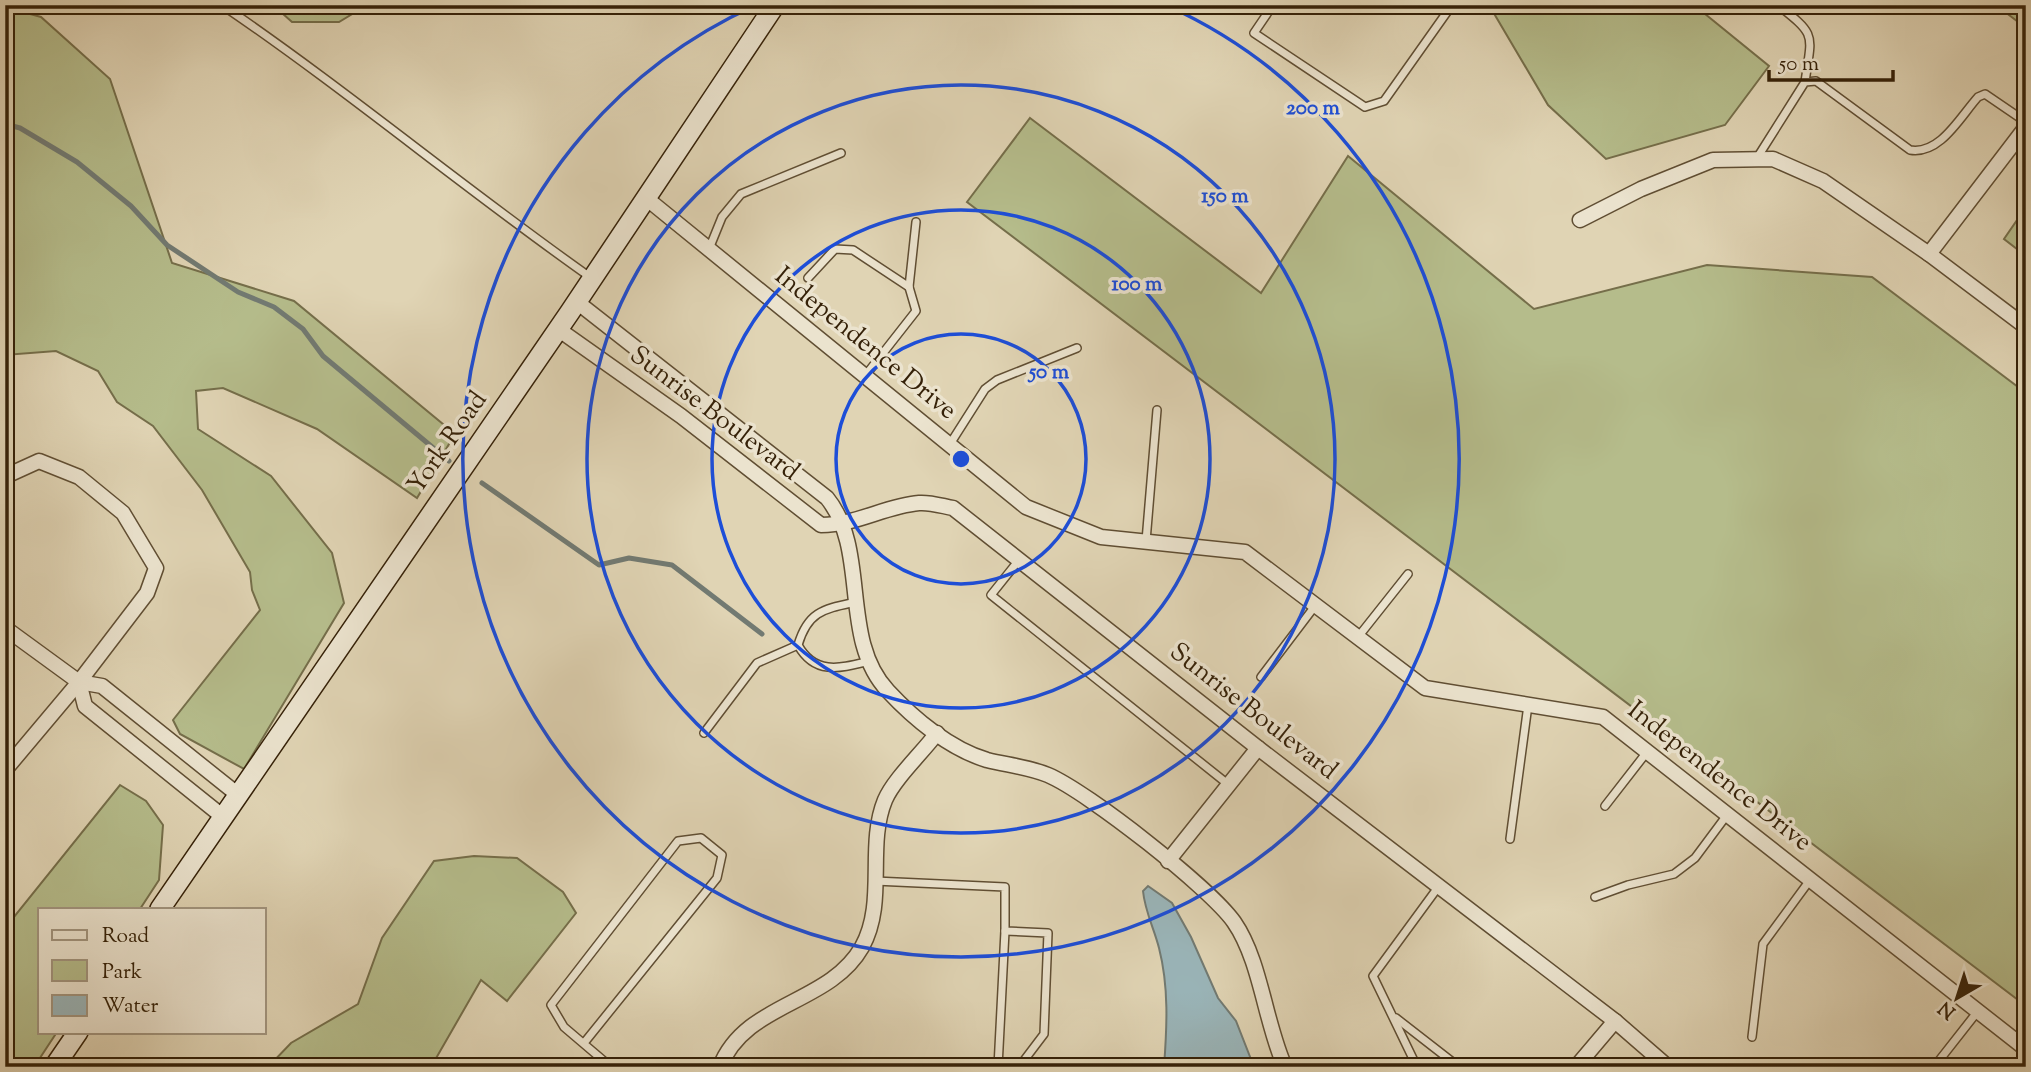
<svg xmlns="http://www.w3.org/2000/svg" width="2031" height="1072" viewBox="0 0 2031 1072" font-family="'Sorts Mill Goudy',serif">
	<rect width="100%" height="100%" fill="#e0d4b4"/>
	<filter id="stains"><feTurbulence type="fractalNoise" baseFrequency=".00286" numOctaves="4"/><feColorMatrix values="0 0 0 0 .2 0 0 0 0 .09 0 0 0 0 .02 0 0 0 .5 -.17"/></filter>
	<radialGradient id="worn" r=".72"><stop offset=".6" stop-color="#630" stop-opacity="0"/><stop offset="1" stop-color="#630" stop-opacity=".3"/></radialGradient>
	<g fill="#b5bc8b" stroke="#756e4a" stroke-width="2">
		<polygon points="273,5 367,5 339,22 292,22"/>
		<polygon points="1489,5 1694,5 1769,66 1725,125 1606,159 1548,105"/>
		<polygon points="1996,5 2026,5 2026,28"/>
		<polygon points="5,7 41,17 110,79 172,263 294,301 455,434 417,498 317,429 223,388 196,391 198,429 271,476 332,553 344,603 244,769 180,734 173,720 260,610 252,590 250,572 202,490 153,426 117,402 98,371 56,351 5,355"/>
		<polygon points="1030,118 1261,293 1348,156 1534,309 1707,265 1872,277 2026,393 2026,1006 967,202"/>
		<polygon points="2026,207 2026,256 2004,239"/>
		<polygon points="120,785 146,801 163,825 159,880 140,909 40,909 40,1032 57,1032 34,1067 5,1067 5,928"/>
		<polygon points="474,856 517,858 563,892 576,913 507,1001 481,980 431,1067 268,1067 291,1043 358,1004 382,938 434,861"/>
	</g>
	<path fill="#9ab5b9" stroke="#727a72" stroke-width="2" d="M1148,886L1172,903L1191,937L1218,998L1236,1021L1254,1067H1164C1167,1027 1169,987 1159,948C1154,928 1145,912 1143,891Z"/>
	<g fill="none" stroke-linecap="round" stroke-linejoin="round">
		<g stroke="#727a72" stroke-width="5">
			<polyline points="5,124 20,128 77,162 131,206 167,245 238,292 274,307 303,329 323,356 449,461"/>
			<polyline points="482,483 599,565 629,558 672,565 762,634"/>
		</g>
		<g stroke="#604e33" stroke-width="10">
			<g id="lane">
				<path d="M222,5C348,91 465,189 590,277"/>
				<polyline points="1273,5 1254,33 1365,107 1384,101 1452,5"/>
				<path d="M1778,5C1817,36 1812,33 1805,82"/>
				<path d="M1757,158L1805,82L1816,81L1910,150C1940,155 1960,117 1978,97L1985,94L2026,122"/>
				<polyline points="709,249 722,217 741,194 841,153"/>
				<polyline points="808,278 835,249 853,250 909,287"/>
				<polyline points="865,376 916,311 909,287 916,222"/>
				<polyline points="950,444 985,389 997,380 1077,348"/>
				<polyline points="1146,541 1157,410"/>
				<polyline points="1019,560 991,595 1229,785"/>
				<path d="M856,602C824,609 808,611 798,645C815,676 841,668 870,661"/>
				<polyline points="1358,637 1408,574"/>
				<polyline points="1261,677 1315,606"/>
				<polyline points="704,733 757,663 798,645"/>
				<polyline points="1605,806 1647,752"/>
				<polyline points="1510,839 1528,705"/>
				<polyline points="875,881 1005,887 1005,931 1048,933 1044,1034 1019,1067"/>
				<polyline points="1595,897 1628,885 1674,874 1695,858 1727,815"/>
				<polyline points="1396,1018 1459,1067"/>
				<polyline points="1752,1037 1763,944 1810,880"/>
				<polyline points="584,1043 717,878 722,855 701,838 678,841 551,1005 564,1027 611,1067"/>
				<polyline points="998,1067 1005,931"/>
				<polyline points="1417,1067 1373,976 1439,886"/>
				<polyline points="1934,1067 1978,1011"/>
			</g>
		</g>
		<g stroke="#604e33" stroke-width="17">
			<g id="street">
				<polyline points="2026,127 1929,254 2026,327"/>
				<polyline points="646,198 1026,507 1101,537 1245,552 1425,688 1603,717 2026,1049"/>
				<polyline points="1580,220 1641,189 1713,160 1773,159 1823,181 1929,254"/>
				<path d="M577,302L827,498C870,551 839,639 888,691C914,719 950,749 987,760C1007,765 1029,767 1048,775C1088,792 1210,888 1234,922C1261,961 1265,1023 1285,1067"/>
				<path d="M558,329L681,416L821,525C856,525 885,506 919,503C930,502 942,506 953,508L1258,748L1615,1021L1668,1067"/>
				<polyline points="5,628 79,682 102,686 237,794"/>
				<polyline points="79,682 85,706 222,816"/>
				<polyline points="5,770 79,682 147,593 156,568 123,513 79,477 39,461 6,476"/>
				<polyline points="1168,861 1258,748"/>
				<path d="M720,1067C745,1002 829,1005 862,947C887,902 866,846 885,800C894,779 922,753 937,733"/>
				<polyline points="1576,1067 1615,1021"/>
			</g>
		</g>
		<g stroke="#352108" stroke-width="22">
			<g id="secondary">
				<polyline points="160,909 570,312 775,5"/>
				<polyline points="54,1067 78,1032"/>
			</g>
		</g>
		<use href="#lane" stroke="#ebe3ce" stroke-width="7"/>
		<use href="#street" stroke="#ebe3ce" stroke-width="14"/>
		<use href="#secondary" stroke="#ebe3ce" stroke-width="19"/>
	</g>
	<g fill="none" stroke="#1d4ed8" stroke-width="3.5">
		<circle cx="961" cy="459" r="125"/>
		<circle cx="961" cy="459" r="249"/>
		<circle cx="961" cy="459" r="374"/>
		<path d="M1168 6A498 498 0 1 1 754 6"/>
	</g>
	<g text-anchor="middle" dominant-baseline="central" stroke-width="7" stroke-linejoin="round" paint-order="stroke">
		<g font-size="26" fill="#352108" stroke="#ebe3ce">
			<text transform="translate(865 344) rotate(39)">Independence Drive</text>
			<text transform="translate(714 414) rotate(37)">Sunrise Boulevard</text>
			<text transform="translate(448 443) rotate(-55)">York Road</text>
			<text transform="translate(1253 712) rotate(38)">Sunrise Boulevard</text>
			<text transform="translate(1719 777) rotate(38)">Independence Drive</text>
		</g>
	</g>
	<circle cx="961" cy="459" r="10" fill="#1d4ed8" stroke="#ebe3ce" stroke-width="3.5"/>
	<g font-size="21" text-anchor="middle" font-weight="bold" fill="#1d4ed8" stroke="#ebe3ce" stroke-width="7" stroke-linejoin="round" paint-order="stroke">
		<text x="1313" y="114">200 m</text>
		<text x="1225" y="202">150 m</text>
		<text x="1137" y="290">100 m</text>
		<text x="1049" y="378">50 m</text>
	</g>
	<rect width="2031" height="1072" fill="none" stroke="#e0d4b4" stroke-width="28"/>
	<rect x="7" y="7" width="2017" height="1058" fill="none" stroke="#352108" stroke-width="3.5"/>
	<rect x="14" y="14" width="2003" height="1044" fill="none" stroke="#352108" stroke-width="2"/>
	<rect x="38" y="908" width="228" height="126" fill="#ebe3ce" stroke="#a2957f" stroke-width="2"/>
	<rect x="52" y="930" width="35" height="10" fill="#ebe3ce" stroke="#a2957f" stroke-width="2"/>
	<text x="102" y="942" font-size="21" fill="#352108">Road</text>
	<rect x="52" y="960" width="35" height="21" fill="#b5bc8b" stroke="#a2957f" stroke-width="2"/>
	<text x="102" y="978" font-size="21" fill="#352108">Park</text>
	<rect x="52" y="995" width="35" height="21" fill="#9ab5b9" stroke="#a2957f" stroke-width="2"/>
	<text x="102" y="1012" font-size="21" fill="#352108">Water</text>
	<g transform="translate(1957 998) rotate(219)" stroke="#ebe3ce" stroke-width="5" paint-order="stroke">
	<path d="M0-5L12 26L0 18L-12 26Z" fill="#352108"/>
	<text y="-10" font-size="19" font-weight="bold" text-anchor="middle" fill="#352108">N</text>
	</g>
	<path d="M1769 70v10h124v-10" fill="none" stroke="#352108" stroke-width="3.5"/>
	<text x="1779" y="70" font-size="21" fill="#352108" stroke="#ebe3ce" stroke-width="5" paint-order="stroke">50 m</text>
	<rect width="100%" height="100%" filter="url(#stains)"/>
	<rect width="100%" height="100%" fill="url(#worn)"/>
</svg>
